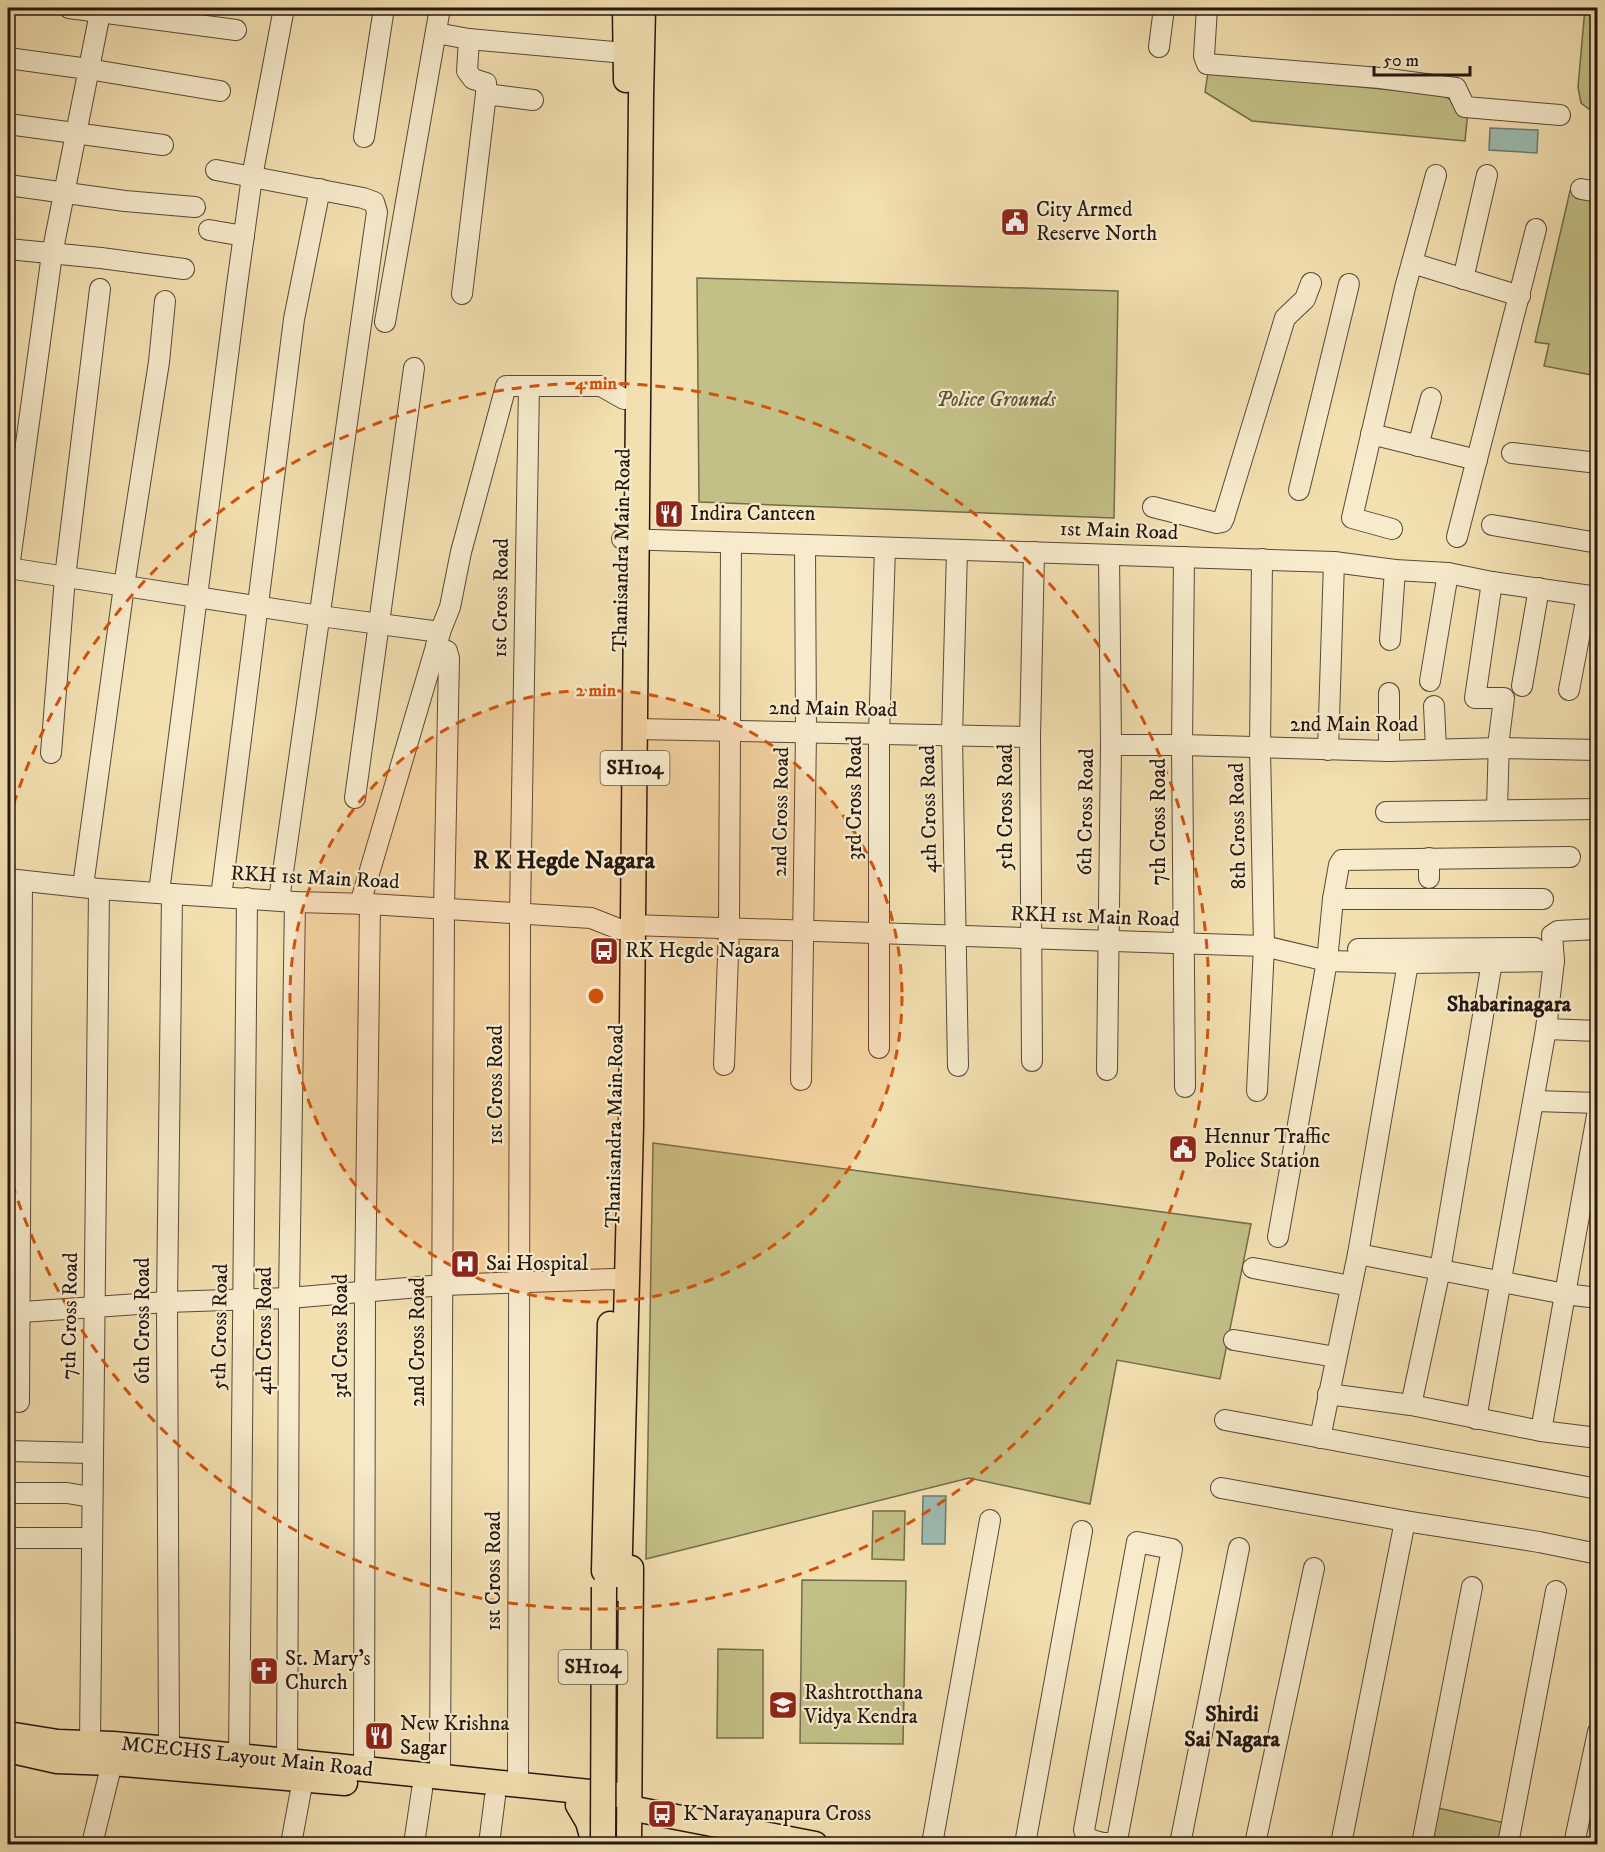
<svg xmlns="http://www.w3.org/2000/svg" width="1605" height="1852" viewBox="0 0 1605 1852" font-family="'IM FELL DW Pica',serif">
	<rect width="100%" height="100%" fill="#f3e0b1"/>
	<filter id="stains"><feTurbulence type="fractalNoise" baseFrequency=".00333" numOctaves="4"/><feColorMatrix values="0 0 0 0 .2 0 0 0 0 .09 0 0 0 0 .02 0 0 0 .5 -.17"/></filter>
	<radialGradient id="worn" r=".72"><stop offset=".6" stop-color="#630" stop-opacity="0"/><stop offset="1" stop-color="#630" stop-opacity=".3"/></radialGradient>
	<g fill="#c2c087" stroke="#736c4c" stroke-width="1.5">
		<polygon points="1585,8 1597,8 1597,115 1581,103 1578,87"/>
		<polygon points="1208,72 1444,95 1449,99 1469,101 1465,141 1252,121 1205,92"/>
		<polygon points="1570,191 1597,196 1597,376 1544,366 1549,344 1535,342"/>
		<polygon points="697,278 1118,291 1114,518 699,502"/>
		<polygon points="653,1143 1251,1224 1220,1379 1117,1360 1090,1504 969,1478 646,1559"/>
		<polygon points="873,1511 905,1511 904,1560 872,1559"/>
		<polygon points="802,1580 906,1581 903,1744 800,1743"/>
		<polygon points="718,1649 763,1650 763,1738 717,1738"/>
		<polygon points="1438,1808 1505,1823 1501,1844 1431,1844"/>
	</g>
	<g fill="#9dbcb2" stroke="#6d7a71" stroke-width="1.5">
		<polygon points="1490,128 1538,130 1537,153 1489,150"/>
		<polygon points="923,1496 946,1496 945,1544 922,1544"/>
	</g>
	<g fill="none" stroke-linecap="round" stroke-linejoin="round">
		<g stroke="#584938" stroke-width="22">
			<g id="minor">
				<polyline points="69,8 236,30"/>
				<polyline points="1207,8 1204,56 1207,64 1380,78 1456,88 1465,107 1560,115"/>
				<polyline points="436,33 469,39 625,53"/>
				<polyline points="469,39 467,71 473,79 486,83 486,94"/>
				<polyline points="1159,47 1164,8"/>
				<polyline points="8,58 88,69 220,91"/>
				<polyline points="8,124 163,145"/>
				<polyline points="364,137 384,8"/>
				<polyline points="216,170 363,198 374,202 377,212 279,900"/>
				<polyline points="8,185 125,201 195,207"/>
				<polyline points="1581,189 1598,192"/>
				<polyline points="209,230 244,236"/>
				<polyline points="8,249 101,258 184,269"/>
				<polyline points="1412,263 1520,296"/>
				<polyline points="1463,279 1487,175"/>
				<polyline points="462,294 486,94 533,100"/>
				<polyline points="385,322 440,8"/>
				<polyline points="1371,434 1477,460"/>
				<polyline points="1418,446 1431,398"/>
				<polyline points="1512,453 1598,463"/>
				<polyline points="1299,490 1349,284"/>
				<polyline points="1153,507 1217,523 1222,522 1224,518 1285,318 1305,299 1311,283"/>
				<polyline points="1492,525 1598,543"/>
				<polyline points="1392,529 1352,518 1405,288 1436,175"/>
				<polyline points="1457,537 1536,229"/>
				<polyline points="622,539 1334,562 1395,570 1448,573 1492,582 1598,597"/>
				<polyline points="957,550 952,736 958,1066"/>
				<polyline points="1184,557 1182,745 1185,1087"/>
				<polyline points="8,568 320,616 440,632 450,607 461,552 506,386 601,386 624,399"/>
				<polyline points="9,568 52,254 101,8"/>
				<polyline points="1492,582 1475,698 1504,698 1499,738 1497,810"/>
				<polyline points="1390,640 1395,570"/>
				<polyline points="436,646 447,651 449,658 444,909 440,1776"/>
				<polyline points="1430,681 1448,573"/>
				<polyline points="1522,686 1539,588"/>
				<polyline points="1569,690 1587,596"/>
				<polyline points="1389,693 1389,751"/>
				<polyline points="1434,706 1436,749"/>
				<polyline points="635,729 1030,737"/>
				<polyline points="1111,745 1182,745 1389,751 1498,748 1598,750"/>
				<polyline points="1328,750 1334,562"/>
				<polyline points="51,753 65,577 100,289"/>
				<polyline points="355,798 414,368"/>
				<polyline points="1386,812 1598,809"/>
				<polyline points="1429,858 1429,878"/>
				<polyline points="8,879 99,889 172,894 295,902 370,904 591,918 619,929"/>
				<polyline points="83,886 124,586 159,362 165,301"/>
				<polyline points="159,892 237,285 252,177 284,8"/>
				<polyline points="221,897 294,319 320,189"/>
				<polyline points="1333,899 1543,899"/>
				<polyline points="360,904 440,633"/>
				<polyline points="632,925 1264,946 1327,961 1408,963 1554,961"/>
				<polyline points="1358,949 1535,948"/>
				<polyline points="1546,1029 1598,1031"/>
				<polyline points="879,1048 879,734 885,548"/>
				<polyline points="1032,1061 1030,737 1034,552"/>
				<polyline points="724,1065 729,928 731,543"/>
				<polyline points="1107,1070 1111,745 1109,555"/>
				<polyline points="801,1080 806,733 805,546"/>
				<polyline points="1257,1091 1264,946 1260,749 1262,559"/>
				<polyline points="1535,1101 1598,1103"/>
				<polyline points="1278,1237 1327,961 1333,899 1339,865 1342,860 1570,857"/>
				<polyline points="1358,1254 1565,1294 1598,1110"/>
				<polyline points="1253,1268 1351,1286"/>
				<polyline points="8,1313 167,1302 289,1298 443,1285 612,1279 628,1280"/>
				<polyline points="1234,1340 1336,1357"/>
				<polyline points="1328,1394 1411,1405 1541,1431 1598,1438"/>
				<polyline points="19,1402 22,881"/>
				<polyline points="1411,1405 1440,1270 1492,962"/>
				<polyline points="1476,1419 1546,1029 1554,961 1552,935 1558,931 1598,929"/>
				<polyline points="1225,1420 1598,1489"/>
				<polyline points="1541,1431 1565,1294 1598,1298"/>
				<polyline points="1320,1438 1358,1254 1408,963"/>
				<polyline points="8,1451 92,1453"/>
				<polyline points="1221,1488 1405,1521 1539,1542 1598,1554"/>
				<polyline points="8,1493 67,1493 91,1497"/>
				<polyline points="8,1538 91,1538"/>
				<path d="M1137,1542L1172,1549L1118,1835L1116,1841C1106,1846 1096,1841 1087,1838L1084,1830Z"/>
				<polyline points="90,1743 99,889"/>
				<polyline points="169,1749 167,1302 172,894"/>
				<polyline points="239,1756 247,898"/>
				<polyline points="364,1768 365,1293 370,904"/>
				<polyline points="287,1775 289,1298 295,902"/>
				<polyline points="518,1784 520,913 529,386"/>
				<polyline points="92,1844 112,1763 113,1749"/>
				<polyline points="291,1844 303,1779"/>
				<polyline points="414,1844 422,1790"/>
				<polyline points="489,1844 495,1797"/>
				<polyline points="932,1844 990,1520"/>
				<polyline points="1025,1844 1082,1531"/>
				<polyline points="1180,1844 1239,1548"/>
				<polyline points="1255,1844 1314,1568"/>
				<polyline points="1341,1844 1405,1521"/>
				<polyline points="1422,1844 1472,1587"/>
				<polyline points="1508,1844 1556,1591"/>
				<polyline points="1574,1844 1598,1732"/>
			</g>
		</g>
		<g stroke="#241710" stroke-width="27">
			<g id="major">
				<polyline points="625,8 626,80"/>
				<polyline points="604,1571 610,1324"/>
				<polyline points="619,1589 631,1126 641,97 643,8"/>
				<polyline points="8,1734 58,1742 113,1744 169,1749 629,1796"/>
				<polyline points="8,1750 57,1761 112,1763 345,1783"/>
				<polyline points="578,1805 588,1822 592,1836"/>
				<polyline points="640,1810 815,1844"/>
				<polyline points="629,1844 631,1568"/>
			</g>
		</g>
		<use href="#minor" stroke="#f7ebcc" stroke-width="20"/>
		<use href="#major" stroke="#f3e0b1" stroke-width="24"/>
		<g stroke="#241710" stroke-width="27" stroke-linecap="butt">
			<polyline id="major-bridge" points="603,1844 604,1587"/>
		</g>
		<use href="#major-bridge" stroke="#f3e0b1" stroke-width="24"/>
	</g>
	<circle cx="596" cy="996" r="306" fill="#d4520c" fill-opacity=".12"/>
	<g fill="none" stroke="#d4520c" stroke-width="3" stroke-dasharray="10 8">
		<circle cx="596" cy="996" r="306"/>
		<path d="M8 822A613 613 0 1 1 8 1170"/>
	</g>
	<defs>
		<g id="civic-square" transform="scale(1.5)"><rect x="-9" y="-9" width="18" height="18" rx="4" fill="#8f2418" stroke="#f7ebcc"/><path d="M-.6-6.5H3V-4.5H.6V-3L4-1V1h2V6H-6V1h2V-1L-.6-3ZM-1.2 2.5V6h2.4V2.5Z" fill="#fff"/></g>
		<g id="restaurant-square" transform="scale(1.5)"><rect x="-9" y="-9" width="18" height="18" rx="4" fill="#8f2418" stroke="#f7ebcc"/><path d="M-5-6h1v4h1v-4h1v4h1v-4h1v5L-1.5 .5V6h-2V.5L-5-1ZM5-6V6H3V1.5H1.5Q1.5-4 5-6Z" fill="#fff"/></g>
		<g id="bus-square" transform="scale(1.5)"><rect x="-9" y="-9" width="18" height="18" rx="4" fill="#8f2418" stroke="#f7ebcc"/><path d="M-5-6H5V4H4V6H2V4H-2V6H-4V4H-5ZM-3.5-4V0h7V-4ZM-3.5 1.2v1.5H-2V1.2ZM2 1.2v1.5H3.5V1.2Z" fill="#fff"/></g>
		<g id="hospital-square" transform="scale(1.5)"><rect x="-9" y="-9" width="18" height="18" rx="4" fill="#8f2418" stroke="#f7ebcc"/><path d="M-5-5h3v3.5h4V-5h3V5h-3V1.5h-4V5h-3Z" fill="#fff"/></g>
		<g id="church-square" transform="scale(1.5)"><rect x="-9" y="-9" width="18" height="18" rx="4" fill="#8f2418" stroke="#f7ebcc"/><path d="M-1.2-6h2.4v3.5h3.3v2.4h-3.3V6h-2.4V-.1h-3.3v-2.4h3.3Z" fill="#fff"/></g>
		<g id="school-square" transform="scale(1.5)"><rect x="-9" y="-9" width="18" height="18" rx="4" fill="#8f2418" stroke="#f7ebcc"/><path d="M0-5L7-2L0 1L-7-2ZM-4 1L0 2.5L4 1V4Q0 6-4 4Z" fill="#fff"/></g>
	</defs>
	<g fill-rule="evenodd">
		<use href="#civic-square" x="1015" y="222"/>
		<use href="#restaurant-square" x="669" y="514"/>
		<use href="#bus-square" x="604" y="951"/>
		<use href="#civic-square" x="1183" y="1149"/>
		<use href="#hospital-square" x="465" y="1264"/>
		<use href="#church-square" x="264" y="1671"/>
		<use href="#school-square" x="783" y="1705"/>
		<use href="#restaurant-square" x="379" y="1736"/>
		<use href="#bus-square" x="662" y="1814"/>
	</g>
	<g text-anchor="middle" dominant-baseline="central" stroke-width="4.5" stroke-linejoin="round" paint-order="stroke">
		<g fill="#f7ebcc" stroke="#635748" stroke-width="1.5">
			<rect x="600.5" y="751" width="69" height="34" rx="4.5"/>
			<rect x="558.5" y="1650" width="69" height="34" rx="4.5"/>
		</g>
		<g font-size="20" font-weight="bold" fill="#241710">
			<text x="635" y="768">SH104</text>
			<text x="593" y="1667">SH104</text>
		</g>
		<g font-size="21" fill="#241710" stroke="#f7ebcc" text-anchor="start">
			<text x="1036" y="210">City Armed<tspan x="1036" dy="24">Reserve North</tspan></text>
			<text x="690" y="514">Indira Canteen</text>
			<text x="625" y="951">RK Hegde Nagara</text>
			<text x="1204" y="1137">Hennur Traffic<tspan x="1204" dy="24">Police Station</tspan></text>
			<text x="486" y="1264">Sai Hospital</text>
			<text x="285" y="1659">St. Mary's<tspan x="285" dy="24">Church</tspan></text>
			<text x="804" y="1693">Rashtrotthana<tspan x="804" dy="24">Vidya Kendra</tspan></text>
			<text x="400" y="1724">New Krishna<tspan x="400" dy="24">Sagar</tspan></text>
			<text x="683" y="1814">K Narayanapura Cross</text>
		</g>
		<g font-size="21" font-style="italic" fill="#5b523a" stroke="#f7ebcc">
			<text x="996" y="400">Police Grounds</text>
		</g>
		<g font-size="21" fill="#241710" stroke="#f7ebcc">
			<text transform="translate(1119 531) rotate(2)">1st Main Road</text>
			<text transform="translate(622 550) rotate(-89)">Thanisandra Main Road</text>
			<text transform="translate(501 598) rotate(-89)">1st Cross Road</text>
			<text transform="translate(833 709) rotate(1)">2nd Main Road</text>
			<text x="1354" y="725">2nd Main Road</text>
			<text transform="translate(855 798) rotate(-90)">3rd Cross Road</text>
			<text transform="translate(1006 807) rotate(-90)">5th Cross Road</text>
			<text transform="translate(929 809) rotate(-91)">4th Cross Road</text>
			<text transform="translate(781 812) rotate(-89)">2nd Cross Road</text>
			<text transform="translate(1086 812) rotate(-89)">6th Cross Road</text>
			<text transform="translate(1159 822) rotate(-90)">7th Cross Road</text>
			<text transform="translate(1238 826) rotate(-91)">8th Cross Road</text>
			<text transform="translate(315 878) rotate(3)">RKH 1st Main Road</text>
			<text transform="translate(1095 917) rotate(2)">RKH 1st Main Road</text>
			<text transform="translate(496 1085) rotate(-90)">1st Cross Road</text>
			<text transform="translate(615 1126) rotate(-89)">Thanisandra Main Road</text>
			<text transform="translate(70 1316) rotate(-89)">7th Cross Road</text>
			<text transform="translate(143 1321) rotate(-90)">6th Cross Road</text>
			<text transform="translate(220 1327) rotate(-89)">5th Cross Road</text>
			<text transform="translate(265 1331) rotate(-90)">4th Cross Road</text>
			<text transform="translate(341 1336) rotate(-90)">3rd Cross Road</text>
			<text transform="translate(418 1342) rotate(-90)">2nd Cross Road</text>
			<text transform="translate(494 1571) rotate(-90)">1st Cross Road</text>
			<text transform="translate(247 1757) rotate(6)">MCECHS Layout Main Road</text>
		</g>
		<g font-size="22" font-weight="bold" fill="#241710" stroke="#f7ebcc">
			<text x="1509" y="1004">Shabarinagara</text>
			<text x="1232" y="1714">Shirdi<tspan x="1232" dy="25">Sai Nagara</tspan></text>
		</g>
		<g font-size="24" font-weight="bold" fill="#241710" stroke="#f7ebcc">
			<text x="564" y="861">R K Hegde Nagara</text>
		</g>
	</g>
	<circle cx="596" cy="996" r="9" fill="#d4520c" stroke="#f7ebcc" stroke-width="3"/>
	<g font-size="18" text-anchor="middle" font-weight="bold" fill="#d4520c" stroke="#f7ebcc" stroke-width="4.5" stroke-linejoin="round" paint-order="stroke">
		<text x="596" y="389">4 min</text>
		<text x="596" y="696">2 min</text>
	</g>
	<rect width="1605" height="1852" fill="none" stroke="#f3e0b1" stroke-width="30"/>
	<rect x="9" y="9" width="1587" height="1834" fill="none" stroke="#241710" stroke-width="3"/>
	<rect x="15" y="15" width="1575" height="1822" fill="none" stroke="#241710" stroke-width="1.5"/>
	<path d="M1374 66v9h96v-9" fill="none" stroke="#241710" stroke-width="3"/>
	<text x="1383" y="66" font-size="18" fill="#241710" stroke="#f7ebcc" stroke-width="4.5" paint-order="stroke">50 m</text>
	<rect width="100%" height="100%" filter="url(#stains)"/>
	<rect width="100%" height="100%" fill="url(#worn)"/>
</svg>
